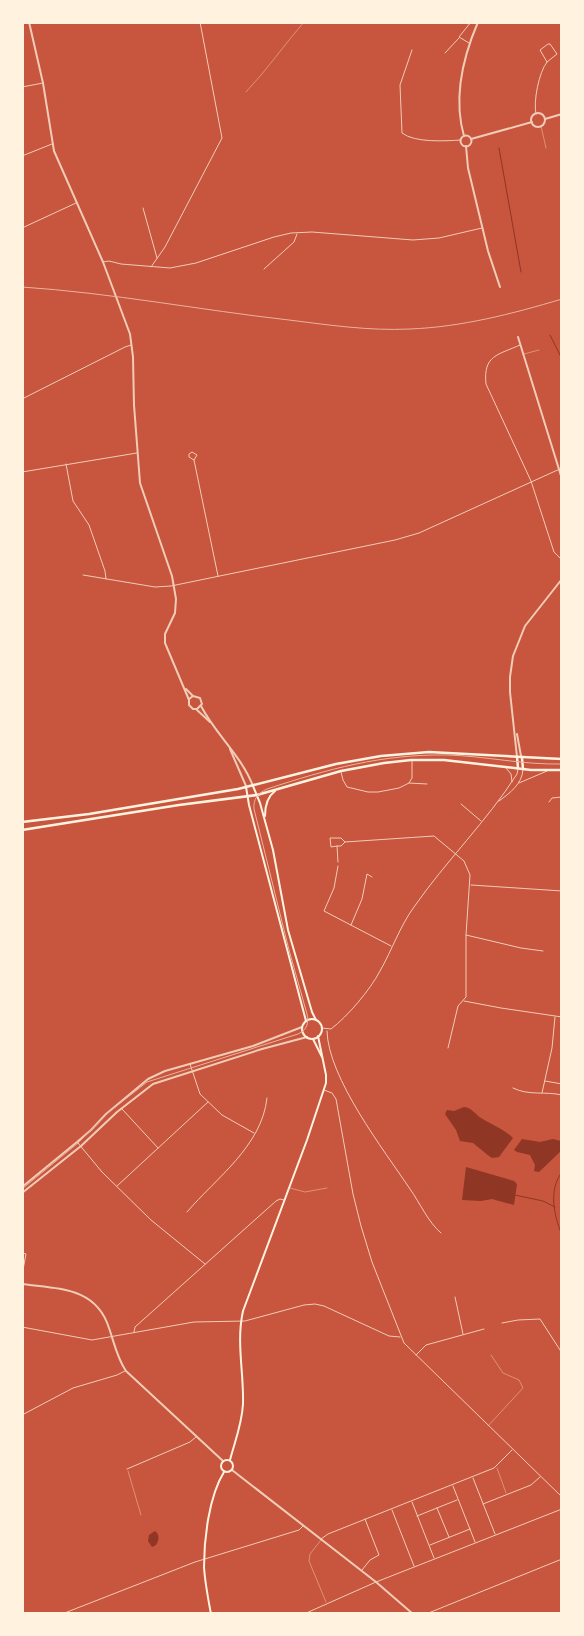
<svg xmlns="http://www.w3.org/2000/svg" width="584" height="1636" viewBox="0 0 584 1636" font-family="Quicksand,sans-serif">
	<rect width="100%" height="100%" fill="#c8553d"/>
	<g fill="#8f3625">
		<path d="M464,1107C472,1108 475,1114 481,1118C492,1125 504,1129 513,1138L499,1157L492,1158L489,1156L473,1143L460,1141L456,1130L445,1114L447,1110L454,1111Z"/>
		<polygon points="522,1139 540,1142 553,1139 561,1141 561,1151 539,1172 534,1171 535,1165 530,1155 517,1152 514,1150"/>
		<polygon points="466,1167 514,1181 517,1184 514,1205 492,1199 481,1201 462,1200"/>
		<path d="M155,1531C160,1535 159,1540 156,1545L152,1547L148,1541L149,1535Z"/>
	</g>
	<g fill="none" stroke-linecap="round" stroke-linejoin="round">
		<g stroke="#8f3625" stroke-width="1">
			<polyline points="499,148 521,272"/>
			<polyline points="550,335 562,359"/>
			<path d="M562,1172C548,1190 554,1216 562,1235"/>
			<polyline points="515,1195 543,1201 555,1207"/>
		</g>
		<g stroke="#f1ccb7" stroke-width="0.5">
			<path d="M246,92C267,70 284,45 304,22"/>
			<polyline points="541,126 546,148"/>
			<polyline points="524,354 539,350"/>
			<polyline points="290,1188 305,1192 327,1188"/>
			<polyline points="488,1426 523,1388 519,1380 503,1373 491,1355"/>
			<polyline points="497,1468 506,1493"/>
			<polyline points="128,1471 141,1515"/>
			<polyline points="321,1540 310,1554 309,1561 326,1602"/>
		</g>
		<g stroke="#f1ccb7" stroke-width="1">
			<polyline points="469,43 459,37 471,22"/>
			<path d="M412,50L400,85L402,133C415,143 445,141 461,140"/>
			<polyline points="445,53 459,38"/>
			<polyline points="22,87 43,83"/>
			<path d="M536,114C533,102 539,72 547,62C550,59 554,57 557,54L550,44H548L540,50L547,62"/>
			<polyline points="22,156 52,144"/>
			<polyline points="143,208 157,258"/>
			<polyline points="22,228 76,203"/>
			<polyline points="103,262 109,261 121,264 170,268 196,263 274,237 291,233 312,232 413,240 439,238 482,228"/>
			<polyline points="151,267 165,247 222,138 200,22"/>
			<polyline points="264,269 294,242 297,234"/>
			<path d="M520,345C498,355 483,355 486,384L531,481L554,552L562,560"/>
			<polyline points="22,399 125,347 131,345"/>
			<polyline points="194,460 189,457 189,454 192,452 197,455 194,460 218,576"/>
			<polyline points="66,464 73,501 89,525 105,571 106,579"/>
			<polyline points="22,472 137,453"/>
			<polyline points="83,575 155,587 171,586 395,540 419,533 562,468"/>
			<polyline points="506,768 511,774 512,782"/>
			<polyline points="341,772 343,780 347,787 368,792 378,792 399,788 409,783 427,784"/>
			<polyline points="409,783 412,778 412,761"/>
			<polyline points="519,783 547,771"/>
			<path d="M499,801C510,793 522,784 523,770"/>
			<polyline points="549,802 552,798 562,797"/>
			<polyline points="461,804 481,821"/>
			<polyline points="345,842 434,836 464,861 470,875 466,935 466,997 458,1006 448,1048"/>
			<polyline points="337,846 331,847 330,838 341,838 345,842 341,846 337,846 338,862"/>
			<polyline points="338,866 334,888 324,911 391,946"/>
			<polyline points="471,885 562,891"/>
			<polyline points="351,925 362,899 367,874 372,877"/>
			<polyline points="466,935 521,948 543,951"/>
			<polyline points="464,1001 501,1008 562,1017"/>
			<path d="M322,1028L331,1029C348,1016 370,990 380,971C392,950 400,926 414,907C446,861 487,821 517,774L518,769"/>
			<path d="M327,1031C328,1078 384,1150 410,1189C420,1203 428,1222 441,1233"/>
			<polyline points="190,1064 200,1094 222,1115 254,1133"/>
			<polyline points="545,1081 562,1084"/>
			<path d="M513,1088C529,1096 545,1091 562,1095"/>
			<polyline points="324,1090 332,1093 336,1099 353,1194 361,1226 372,1262 404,1343 562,1497"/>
			<polyline points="542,1093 552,1048 555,1017"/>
			<polyline points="122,1109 158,1148"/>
			<polyline points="78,1143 102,1172 151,1220 205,1264"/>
			<polyline points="117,1186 208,1102"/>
			<path d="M187,1212C216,1178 262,1146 267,1098"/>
			<polyline points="22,1253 26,1254 22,1275"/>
			<polyline points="455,1297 463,1334"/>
			<polyline points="502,1323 518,1320 540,1319 562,1353"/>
			<polyline points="22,1327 92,1340 194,1322 245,1321 304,1305 315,1304 324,1306 389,1336 400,1337"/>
			<polyline points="134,1332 135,1327 276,1201 280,1199 284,1200"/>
			<polyline points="416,1355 426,1345 484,1329"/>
			<polyline points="22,1415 73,1388 117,1375 125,1371"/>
			<polyline points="127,1469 190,1442 196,1437"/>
			<polyline points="473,1478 495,1534"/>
			<polyline points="453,1486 475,1542"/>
			<polyline points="412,1502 434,1558"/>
			<polyline points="483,1504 531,1485 540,1477"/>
			<polyline points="437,1508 449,1537"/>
			<polyline points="392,1510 414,1566"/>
			<polyline points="417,1516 457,1500"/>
			<polyline points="321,1539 328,1534 494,1468 512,1450"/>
			<polyline points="430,1545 470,1529"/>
			<polyline points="362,1570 370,1560 379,1555 365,1519"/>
			<polyline points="62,1614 195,1562 299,1530 303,1526"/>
			<polyline points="304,1614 376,1582 562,1509"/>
			<polyline points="426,1614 562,1559"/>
		</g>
		<g stroke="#f1ccb7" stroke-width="2">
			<polyline points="29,22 43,83 54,151 103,262 130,334 133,357 134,405 140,483 172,576 176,599 175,613 165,634 165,643 189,700"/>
			<circle cx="538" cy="120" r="7"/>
			<polyline points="545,119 562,114"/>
			<circle cx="466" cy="141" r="5.5"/>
			<path d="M464,136C453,98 463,57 478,22"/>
			<polyline points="471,139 532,122"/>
			<polyline points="466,146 468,168 488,251 500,287"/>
			<polyline points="518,337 562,479"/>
			<polyline points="186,689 193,696 200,698 202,704 197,709 193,709 189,705 189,699 193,696"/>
			<path d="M201,706C216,735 241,755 253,786"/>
			<polyline points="197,710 210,722"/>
			<polyline points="517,734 521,756"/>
			<polyline points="230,749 246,786"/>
			<polyline points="517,757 510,692 510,677 513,656 525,626 562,579"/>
			<polyline points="22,1187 77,1142 91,1130 106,1114 148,1079 165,1071 253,1046 302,1027"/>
			<polyline points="22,1193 81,1146 117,1112 153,1084 262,1049 307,1037"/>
			<path d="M22,1284C59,1289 96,1287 109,1328C114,1342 117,1358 126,1371L223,1461"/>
			<polyline points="232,1470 376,1582 413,1614"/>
		</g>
		<g stroke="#fff3e0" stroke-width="2">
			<polyline points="253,786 260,803 273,850 288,930 312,1012 316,1020"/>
			<polyline points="246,787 249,805 306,1021"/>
			<path d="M265,816C265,806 267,797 275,791"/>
			<circle cx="312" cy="1029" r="10"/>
			<polyline points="313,1039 322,1057"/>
			<circle cx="227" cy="1466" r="6"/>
			<path d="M230,1460C235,1441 242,1424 243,1404C244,1373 236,1342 243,1311L307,1140L326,1083V1075L318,1036"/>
			<path d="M211,1614C208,1598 205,1583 204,1567C204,1539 209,1496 224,1472"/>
		</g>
		<g stroke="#fff3e0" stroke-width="2.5">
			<polyline points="517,757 518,768"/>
			<polyline points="522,758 523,769"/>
			<polyline points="22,822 89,814 238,789 336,764 381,756 429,752 562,759"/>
			<polyline points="22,830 179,805 257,795 341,771 384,763 411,760 444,760 531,770 562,770"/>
		</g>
		<path stroke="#e9b49f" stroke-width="1" d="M22,1189L78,1143L109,1112L147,1082L298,1034C307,1030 309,1023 307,1014L289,950L254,809C253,799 258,793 267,789C328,769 382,754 447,755C485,756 523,765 562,764"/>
		<path stroke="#e9b49f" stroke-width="1" d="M22,287C112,293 200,310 289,320C329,325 369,331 410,329C461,327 512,314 562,299"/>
	</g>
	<rect width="584" height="1636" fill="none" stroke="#fff3e0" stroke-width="48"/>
</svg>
